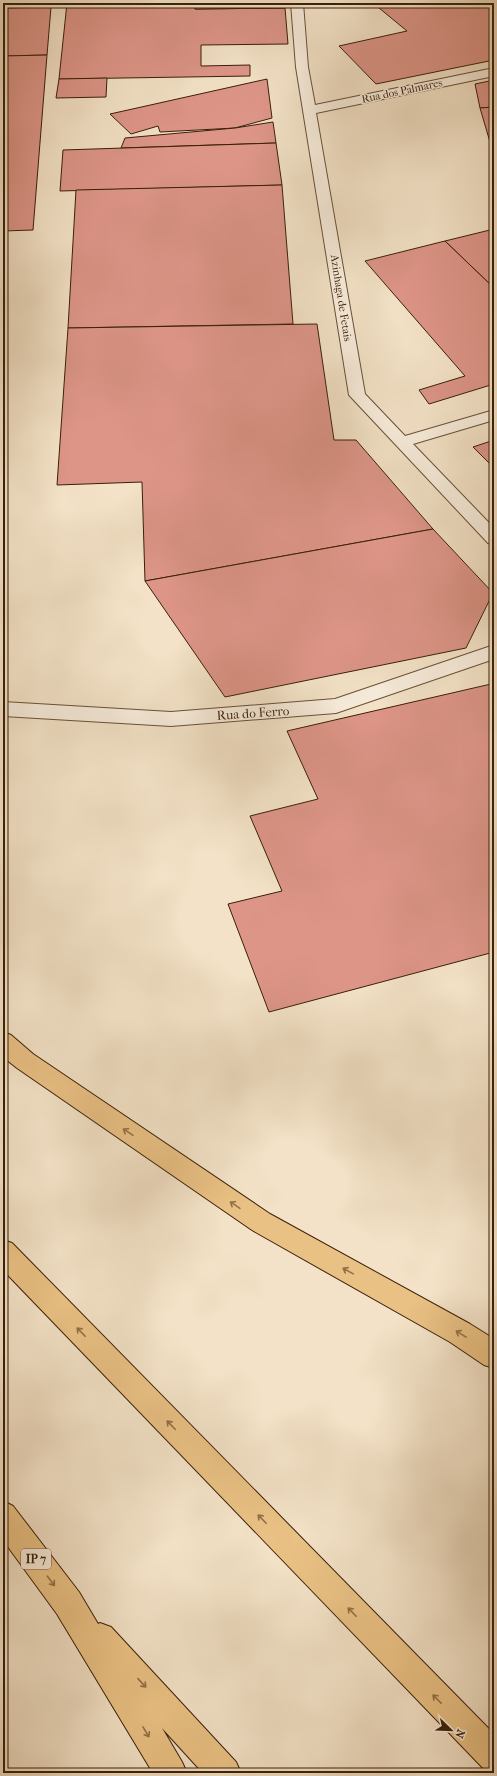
<svg xmlns="http://www.w3.org/2000/svg" width="497" height="1776" viewBox="0 0 497 1776" font-family="'IM FELL French Canon',serif">
	<rect width="100%" height="100%" fill="#f3e2c7"/>
	<filter id="stains"><feTurbulence type="fractalNoise" baseFrequency=".005" numOctaves="4"/><feColorMatrix values="0 0 0 0 .2 0 0 0 0 .09 0 0 0 0 .02 0 0 0 .5 -.17"/></filter>
	<radialGradient id="worn" r=".72"><stop offset=".6" stop-color="#630" stop-opacity="0"/><stop offset="1" stop-color="#630" stop-opacity=".3"/></radialGradient>
	<g fill="#dd9588" stroke="#391f09">
		<polygon points="3,3 51,3 51,7 3,8"/>
		<polygon points="67,3 194,3 195,9 285,8 288,44 201,45 201,66 250,65 250,76 59,79"/>
		<polygon points="194,3 284,3 285,8 195,9"/>
		<polygon points="373,3 494,3 494,60 376,84 339,46 407,31"/>
		<polygon points="51,7 47,55 3,56 3,8"/>
		<polygon points="47,55 33,230 3,231 3,56"/>
		<polygon points="107,78 106,97 56,98 59,79"/>
		<polygon points="267,79 272,118 235,128 160,132 158,126 131,134 110,114"/>
		<polygon points="494,80 494,107 480,108 475,84"/>
		<polygon points="494,107 494,142 490,142 480,108"/>
		<polygon points="273,122 276,143 121,148 125,138 235,128"/>
		<polygon points="276,143 282,185 60,191 63,150"/>
		<polygon points="282,185 293,324 68,328 76,190"/>
		<polygon points="494,229 494,288 445,241"/>
		<polygon points="445,241 494,288 494,384 429,404 419,390 465,376 365,261"/>
		<polygon points="317,324 334,440 356,440 433,529 145,581 142,482 57,485 68,328"/>
		<polygon points="494,440 494,468 473,447"/>
		<polygon points="433,529 493,593 466,648 225,697 145,581"/>
		<polygon points="491,684 494,690 494,952 269,1012 228,904 282,891 250,816 318,799 287,731"/>
	</g>
	<g fill="none" stroke-linecap="round" stroke-linejoin="round">
		<g stroke="#685038" stroke-width="2">
			<g id="minor">
				<polygon points="291,3 303,3 308,67 315,105 494,68 494,76 316,113 365,394 405,436 494,410 494,420 413,444 494,528 494,545 488,543 349,395 296,67"/>
				<polygon points="494,645 494,659 336,713 171,726 3,716 3,702 171,712 335,699"/>
			</g>
		</g>
		<g stroke="#391f09" stroke-width="2">
			<g id="trunk">
				<polygon points="3,1032 11,1035 33,1054 270,1214 470,1324 494,1339 494,1368 484,1365 450,1342 252,1230 17,1068 3,1057"/>
				<polygon points="3,1240 12,1243 494,1734 494,1773 483,1768 3,1270"/>
				<polygon points="3,1501 13,1506 79,1592 98,1624 100,1623 111,1627 236,1762 241,1773 203,1773 162,1728 182,1762 187,1773 153,1773 57,1614 3,1540"/>
			</g>
		</g>
		<use href="#minor" fill="#f7ecdb" fill-rule="evenodd"/>
		<use href="#trunk" fill="#eac184" fill-rule="evenodd"/>
	</g>
	<defs><path id="oneway-shaft" d="M-6 0H5M1.5-3L5.5 0L1.5 3" fill="none" stroke-width="1.6" stroke-linecap="round" stroke-linejoin="round"/></defs>
	<g stroke="#927046">
		<use href="#oneway-shaft" transform="translate(128 1132) rotate(-146)"/>
		<use href="#oneway-shaft" transform="translate(235 1205) rotate(-146)"/>
		<use href="#oneway-shaft" transform="translate(348 1271) rotate(-151)"/>
		<use href="#oneway-shaft" transform="translate(81 1332) rotate(-134)"/>
		<use href="#oneway-shaft" transform="translate(461 1334) rotate(-149)"/>
		<use href="#oneway-shaft" transform="translate(171 1425) rotate(-134)"/>
		<use href="#oneway-shaft" transform="translate(262 1519) rotate(-134)"/>
		<use href="#oneway-shaft" transform="translate(51 1581) rotate(53)"/>
		<use href="#oneway-shaft" transform="translate(352 1612) rotate(-134)"/>
		<use href="#oneway-shaft" transform="translate(142 1683) rotate(47)"/>
		<use href="#oneway-shaft" transform="translate(437 1699) rotate(-135)"/>
		<use href="#oneway-shaft" transform="translate(146 1732) rotate(59)"/>
	</g>
	<g text-anchor="middle" dominant-baseline="central" stroke-width="3" stroke-linejoin="round" paint-order="stroke">
		<g font-size="11" fill="#391f09" stroke="#f7ecdb">
			<text transform="translate(402 91) rotate(-12)">Rua dos Palmares</text>
			<text transform="translate(341 298) rotate(81)">Azinhaga de Fetais</text>
		</g>
		<rect fill="#f7ecdb" stroke="#725c48" stroke-width="1" x="21" y="1549" width="30" height="20" rx="3"/>
		<g font-size="12" font-weight="bold" fill="#391f09">
			<text x="36" y="1559">IP 7</text>
		</g>
		<g font-size="13" fill="#391f09" stroke="#f7ecdb">
			<text transform="translate(253 713) rotate(-4)">Rua do Ferro</text>
		</g>
	</g>
	<rect width="497" height="1776" fill="none" stroke="#f3e2c7" stroke-width="16"/>
	<rect x="4" y="4" width="489" height="1768" fill="none" stroke="#391f09" stroke-width="2"/>
	<rect x="8" y="8" width="481" height="1760" fill="none" stroke="#391f09"/>
	<g transform="translate(451 1730) rotate(113)" stroke="#f7ecdb" stroke-width="3" paint-order="stroke">
	<path d="M0-3L7 15L0 10L-7 15Z" fill="#391f09"/>
	<text y="-6" font-size="11" font-weight="bold" text-anchor="middle" fill="#391f09">N</text>
	</g>
	<rect width="100%" height="100%" filter="url(#stains)"/>
	<rect width="100%" height="100%" fill="url(#worn)"/>
</svg>
